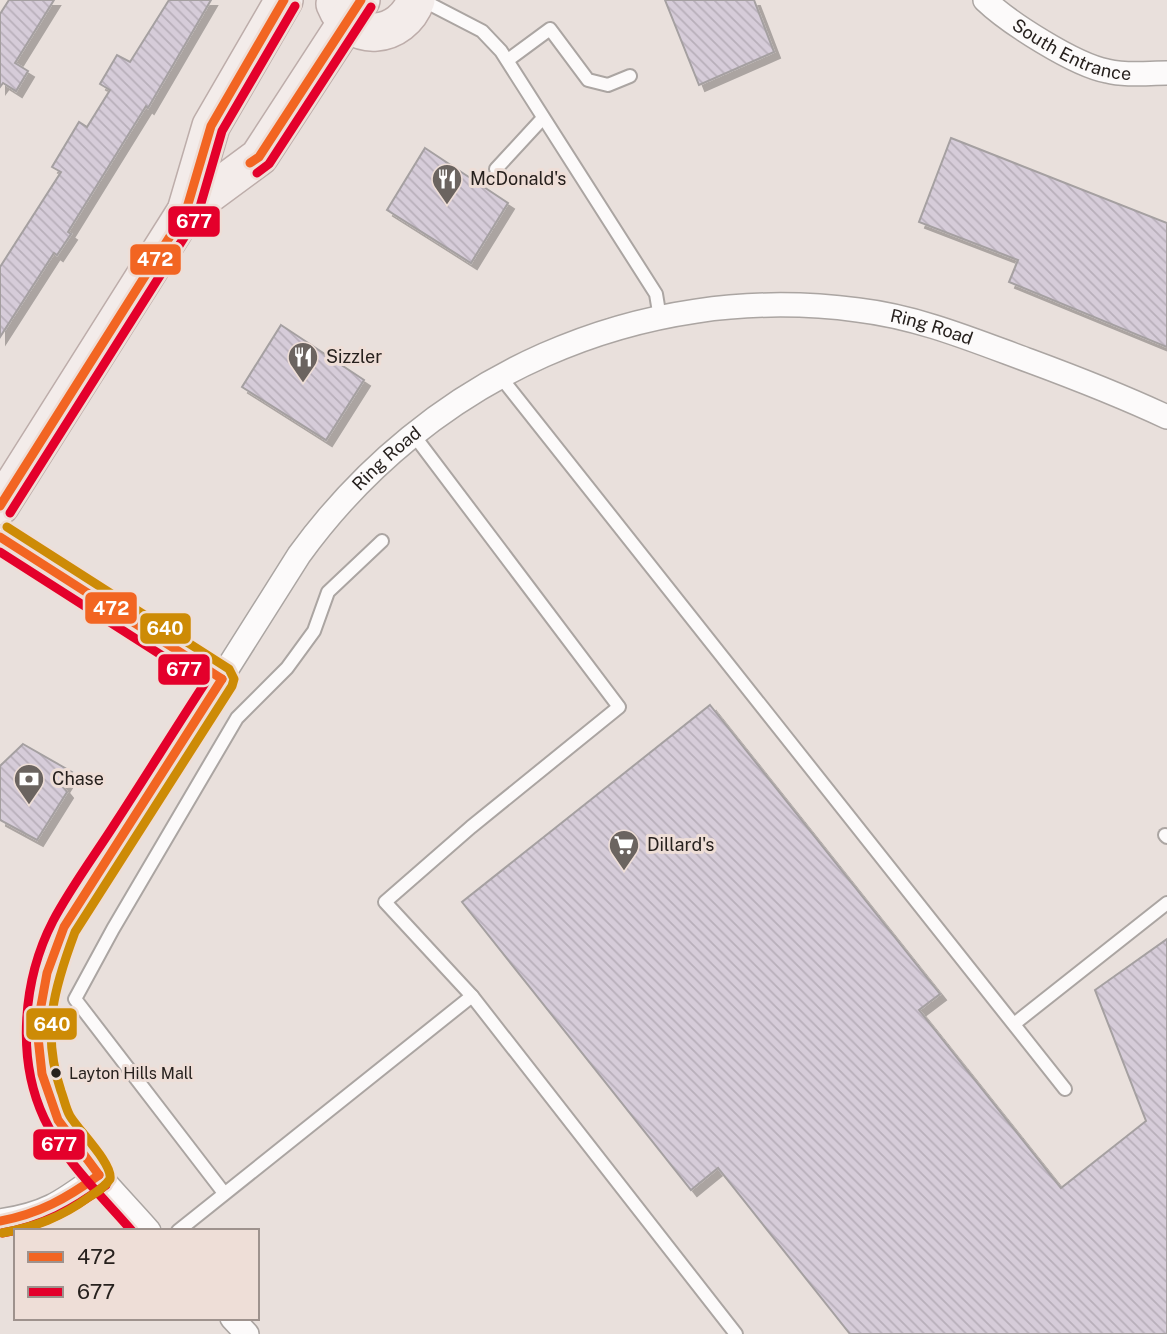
<svg xmlns="http://www.w3.org/2000/svg" width="1167" height="1334" viewBox="0 0 1167 1334" font-family="'Public Sans',sans-serif">
<style>
.building{fill:url(#building-back-hatch);stroke:#a5a0a1;stroke-width:2;filter:url(#shadow)}
.lines{fill:none;stroke-linecap:round;stroke-linejoin:round}
.service-casing{stroke:#aba5a2;stroke-width:16}
.minor-casing{stroke:#aba5a2;stroke-width:26}
.primary-casing{stroke:#bdadaa;stroke-width:40}
.service{stroke:#fcfafa;stroke-width:12}
.minor{stroke:#fcfafa;stroke-width:23}
.primary{stroke:#f3ecea;stroke-width:37}
.bus-1-casing{stroke:#eeded7;stroke-width:14}
.bus-2-casing{stroke:#eeded7;stroke-width:14}
.bus-3-casing{stroke:#eeded7;stroke-width:14}
.bus-1{stroke:#f26522;stroke-width:9}
.bus-2{stroke:#e4002b;stroke-width:9}
.bus-3{stroke:#cd8b06;stroke-width:9}
.bus-dot{fill:#27211e;stroke:#eeded7;stroke-width:2.5}
.labels{text-anchor:middle;stroke-width:6;stroke-linejoin:round;paint-order:stroke}
.bus-label{font-size:16px;fill:#27211e;stroke:#eeded7;text-anchor:start}
.street-label{font-size:18px;fill:#27211e;stroke:#eeded7}
.poi-label{font-size:18px;fill:#27211e;stroke:#eeded7;text-anchor:start}
.line-badge{stroke:#eeded7;stroke-width:2.5}
.badge-label{font-size:19px;text-anchor:middle;font-weight:bold;fill:#fff}
</style>
<defs>
<pattern id="building-back-hatch" width="6" height="6" patternUnits="userSpaceOnUse" patternTransform="scale(1.75)"><rect width="6" height="6" fill="#d6ccd9"/><path d="M-1 5l2 2M0 0l6 6M5-1l2 2" fill="none" stroke="#b8afba"/></pattern>
<filter id="shadow"><feDropShadow dx="6" dy="6" stdDeviation="0" flood-color="#0004"/></filter>
</defs>
<rect width="100%" height="100%" fill="#e9e0dc"/>
<g class="building">
<polygon points="9,0 54,0 15,63 28,71 16,91 3,83 0,87 0,14"/>
<polygon points="169,0 211,0 148,108 146,106 68,232 71,234 57,255 54,253 0,337 0,267 61,172 52,167 79,122 87,127 110,90 100,84 117,55 130,62"/>
<polygon points="665,0 754,0 774,52 699,85"/>
<polygon points="951,138 1167,223 1167,347 1009,282 1018,260 919,222"/>
<polygon points="425,148 508,203 471,263 387,210"/>
<polygon points="281,325 364,380 326,440 242,387"/>
<polygon points="710,705 940,994 919,1010 1061,1188 1146,1121 1095,990 1167,939 1167,1334 850,1334 718,1168 691,1190 462,902"/>
<polygon points="23,744 72,772 63,787 67,792 37,840 0,820 0,766"/>
</g>
<g class="lines">
<g class="service-casing">
<g id="service">
<polyline points="422,0 482,31 501,51 656,294 660,318"/>
<polyline points="508,60 550,29 588,80 608,85 630,76"/>
<polyline points="496,169 543,118"/>
<polyline points="499,375 1065,1089"/>
<polyline points="413,434 619,707 471,827 385,902 472,996 736,1334"/>
<polyline points="1165,835 1167,837"/>
<polyline points="1014,1024 1167,903"/>
<polyline points="224,1193 75,999 113,929 237,718 287,668 314,631 328,592 382,541"/>
<polyline points="178,1231 472,996"/>
</g>
</g>
<g class="minor-casing">
<g id="minor">
<path id="s1" d="M985,0c24,23 90,65 122,71 19,5 40,2 60,2"/>
<polyline points="0,537 222,679"/>
<path d="M0,1221c47,-7 62,-19 99,-46"/>
<path id="s2" d="M149,1231c-27,-31 -57,-60 -80,-94 -44,-64 -35,-143 -5,-210l235,-372c129,-178 339,-274 559,-245 60,7 115,30 172,51 46,17 92,35 137,56"/>
<polyline points="232,1318 247,1334"/>
</g>
</g>
<g class="primary-casing">
<g id="primary">
<path d="M335,4c16,41 67,35 81,-4"/>
<polyline points="186,211 259,157 361,0"/>
<polyline points="0,506 186,211 211,126 284,0"/>
</g>
</g>
<use href="#service" class="service"/>
<use href="#minor" class="minor"/>
<use href="#primary" class="primary"/>
<g class="bus-1-casing">
<g id="bus-1">
<polyline points="250,163 259,157 361,0"/>
<polyline points="0,506 186,211 211,126 284,0"/>
<polyline points="0,537 222,679"/>
<polyline points="99,1175 58,1120 42,1074 37,1028 47,973 64,927 222,679"/>
<path d="M0,1221c39,-7 67,-23 99,-46"/>
</g>
</g>
<g class="bus-2-casing">
<g id="bus-2">
<polyline points="257,173 269,164 371,7"/>
<polyline points="10,513 197,217 222,131 295,6"/>
<path d="M0,552l205,131c-30,46 -59,93 -89,139 -21,33 -45,65 -63,99 -30,58 -37,137 -9,197 20,43 57,77 88,113"/>
<path d="M2,1233c41,-7 71,-24 104,-48"/>
</g>
</g>
<g class="bus-3-casing">
<path id="bus-3" d="M2,1233c33,-6 60,-16 87,-36 8,-5 16,-10 21,-18 3,-15 -31,-48 -40,-63 -4,-7 -6,-17 -9,-25 -20,-59 -7,-103 14,-159l157,-246 2,-7 -5,-10 -222,-142"/>
</g>
<use href="#bus-1" class="bus-1"/>
<use href="#bus-2" class="bus-2"/>
<use href="#bus-3" class="bus-3"/>
</g>
<defs>
<g id="restaurant-pin" transform="scale(1.575)"><path d="M0 17L-7.5 6A9.5 9.5 0 1 1 7.5 6Z" fill="#6b6460" stroke="#eeded7"/><path d="M-5-6h1v4h1v-4h1v4h1v-4h1v5L-1.5 .5V6h-2V.5L-5-1ZM5-6V6H3V1.5H1.5Q1.5-4 5-6Z" fill="#fff"/></g>
<g id="bank-pin" transform="scale(1.575)"><path d="M0 17L-7.5 6A9.5 9.5 0 1 1 7.5 6Z" fill="#6b6460" stroke="#eeded7"/><path d="M-6-4H6V4H-6ZM0-2.3a2.3 2.3 0 1 0 0 4.6a2.3 2.3 0 1 0 0-4.6Z" fill="#fff"/></g>
<g id="supermarket-pin" transform="scale(1.575)"><path d="M0 17L-7.5 6A9.5 9.5 0 1 1 7.5 6Z" fill="#6b6460" stroke="#eeded7"/><path d="M-6-5.5h2.5l.6 2H6L4.5 2H-2.5L-4.4-4H-6ZM-1.5 3.2a1.3 1.3 0 1 0 .1 0ZM3 3.2a1.3 1.3 0 1 0 .1 0Z" fill="#fff"/></g>
</defs>
<g fill-rule="evenodd">
<use href="#restaurant-pin" x="447" y="179"/>
<use href="#restaurant-pin" x="303" y="357"/>
<use href="#bank-pin" x="29" y="779"/>
<use href="#supermarket-pin" x="624" y="845"/>
</g>
<circle class="bus-dot" cx="56" cy="1073" r="6"/>
<g class="labels">
<g class="bus-label">
<text x="69" y="1079">Layton Hills Mall</text>
</g>
<g class="street-label">
<text dy="6" stroke="none"><textPath href="#s1" startOffset="102">South Entrance</textPath></text>
<text dy="6" stroke="none"><textPath href="#s2" startOffset="1500">Ring Road</textPath></text>
<text dy="6" stroke="none"><textPath href="#s2" startOffset="914">Ring Road</textPath></text>
</g>
<g class="poi-label">
<text x="470" y="185">McDonald's</text>
<text x="326" y="363">Sizzler</text>
<text x="52" y="785">Chase</text>
<text x="647" y="851">Dillard's</text>
</g>
</g>
<g class="line-badge">
<rect x="167" y="205" width="54" height="33" rx="7" fill="#e4002b"/>
<rect x="129" y="243" width="53" height="33" rx="7" fill="#f26522"/>
<rect x="84" y="591" width="54" height="34" rx="7" fill="#f26522"/>
<rect x="139" y="612" width="53" height="33" rx="7" fill="#cd8b06"/>
<rect x="157" y="653" width="54" height="33" rx="7" fill="#e4002b"/>
<rect x="25" y="1007" width="53" height="34" rx="7" fill="#cd8b06"/>
<rect x="32" y="1128" width="54" height="33" rx="7" fill="#e4002b"/>
</g>
<g class="badge-label">
<text x="194" y="228">677</text>
<text x="155" y="266">472</text>
<text x="111" y="615">472</text>
<text x="165" y="635">640</text>
<text x="184" y="676">677</text>
<text x="52" y="1031">640</text>
<text x="59" y="1151">677</text>
</g>
<rect x="14" y="1229" width="245" height="91" fill="#eeded7" stroke="#9e928d" stroke-width="2"/>
<rect x="28" y="1252" width="35" height="10" fill="#f26522" stroke="#9e928d" stroke-width="2"/>
<text x="77" y="1264" font-size="21" fill="#27211e">472</text>
<rect x="28" y="1287" width="35" height="10" fill="#e4002b" stroke="#9e928d" stroke-width="2"/>
<text x="77" y="1299" font-size="21" fill="#27211e">677</text>
</svg>
